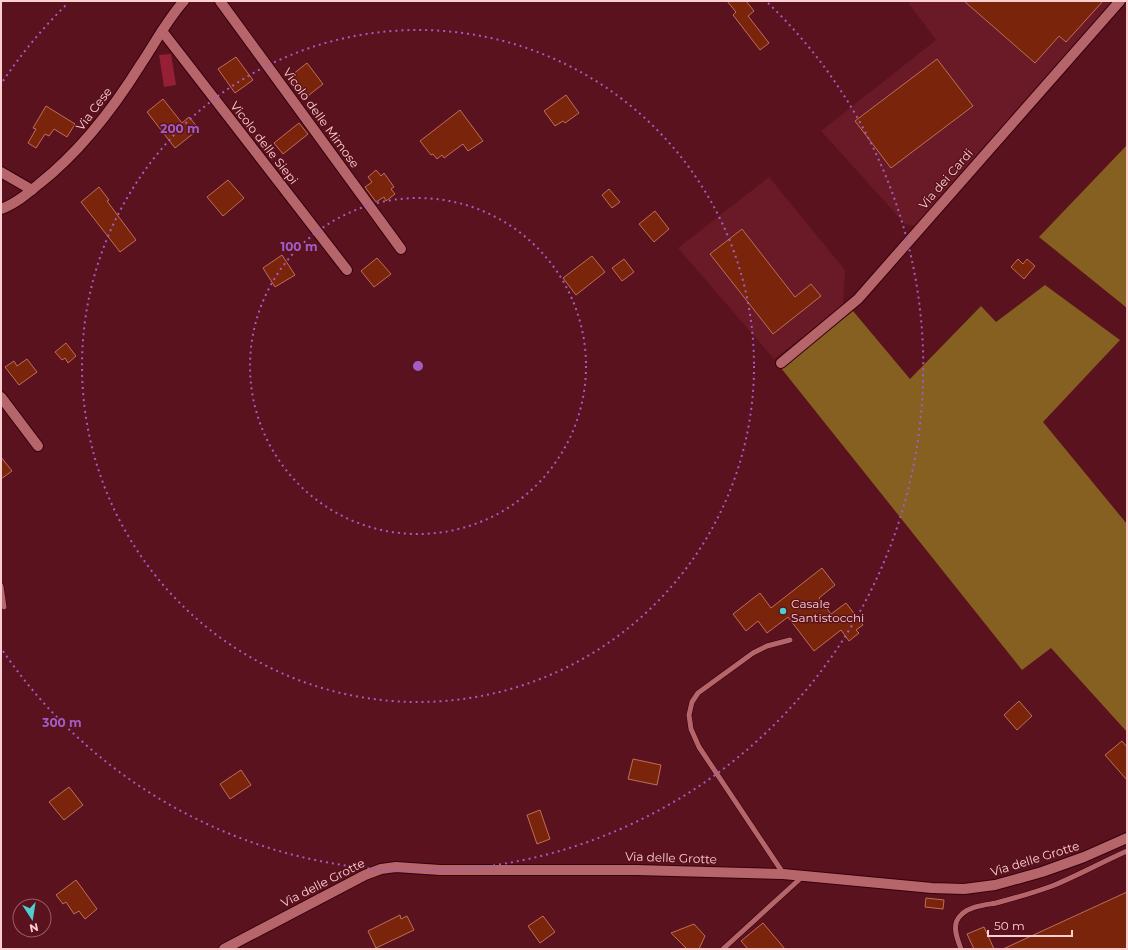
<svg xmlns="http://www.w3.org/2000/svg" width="1128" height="950" viewBox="0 0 1128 950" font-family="Montserrat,sans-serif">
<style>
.built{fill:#6a1a26}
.forest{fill:#856021}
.water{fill:#951f34}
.building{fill:#7a250b;stroke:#bc6f59}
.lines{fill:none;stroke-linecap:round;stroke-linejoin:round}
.service-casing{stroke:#36010b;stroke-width:6}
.minor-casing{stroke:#36010b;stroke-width:12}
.tertiary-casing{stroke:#36010b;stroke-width:12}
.service{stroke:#b6656a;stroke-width:5}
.minor{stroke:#b6656a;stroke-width:10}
.tertiary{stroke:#b6656a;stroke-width:10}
.ring{fill:none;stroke:#a25dc4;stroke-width:2;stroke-dasharray:2 4}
.poi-dot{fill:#52cdcf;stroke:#5a121e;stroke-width:1.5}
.labels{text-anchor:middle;stroke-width:3;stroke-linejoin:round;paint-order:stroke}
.street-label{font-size:12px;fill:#fdcfd0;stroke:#5a121e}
.poi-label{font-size:12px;fill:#fdcfd0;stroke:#5a121e;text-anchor:start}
.centre{fill:#a25dc4;stroke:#5a121e;stroke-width:2}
.ring-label{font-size:12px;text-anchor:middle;font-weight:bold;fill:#a25dc4;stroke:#5a121e;stroke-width:3;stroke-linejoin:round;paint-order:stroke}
</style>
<rect width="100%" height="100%" fill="#5a121e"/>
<g class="built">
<polygon points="907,1 1116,1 917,226 905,224 821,131 936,40"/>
<polygon points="769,177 845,270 843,306 774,359 678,248"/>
</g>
<g class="forest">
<polygon points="1127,145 1127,308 1039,237"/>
<polygon points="1045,285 1120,340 1043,422 1127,524 1127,732 1051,648 1022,670 781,368 853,311 910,379 981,306 996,322"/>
</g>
<polygon class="water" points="171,54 176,85 164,87 159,55"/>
<g class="building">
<polygon points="727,1 746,1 754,11 748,16 769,43 760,50 733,15 736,12"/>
<polygon points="964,1 1103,1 1066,42 1059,36 1035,63"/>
<polygon points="236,57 253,80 235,93 218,69"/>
<polygon points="937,59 973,106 891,168 855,121"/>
<polygon points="307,63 323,84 304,99 288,78"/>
<polygon points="566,95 579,113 565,123 563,121 555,126 544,111"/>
<polygon points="163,99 182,123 189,117 199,129 175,148 147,112"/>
<polygon points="46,106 75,124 67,137 54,129 49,136 45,134 36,148 28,143 36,129 33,128"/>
<polygon points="460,110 483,141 468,151 463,144 444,158 442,155 437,159 433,154 431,155 420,141"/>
<polygon points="299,123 308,134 283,154 274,143"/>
<polygon points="376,170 381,176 384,173 394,187 391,189 395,194 386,201 384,197 376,202 365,187 372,182 368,177"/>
<polygon points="228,180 244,198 223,216 207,197"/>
<polygon points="99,187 109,200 107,201 136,240 120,252 81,202"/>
<polygon points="609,189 620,202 612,208 602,195"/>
<polygon points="655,211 669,229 654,242 639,224"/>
<polygon points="742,229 795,297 811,284 821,296 773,334 710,254"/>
<polygon points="282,255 295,275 275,287 263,268"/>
<polygon points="592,256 605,272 576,295 563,278"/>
<polygon points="377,258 391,274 374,287 361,271"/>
<polygon points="624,259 634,272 622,281 612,268"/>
<polygon points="1018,259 1023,264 1027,259 1035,266 1024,279 1011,267"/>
<polygon points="66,343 76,356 68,363 65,358 62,360 55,352"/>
<polygon points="27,359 37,372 19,385 5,367 14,361 17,366"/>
<polygon points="1,457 12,471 1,479"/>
<polygon points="822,568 835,585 819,598 831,614 846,603 863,625 856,630 859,633 849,641 841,630 814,651 788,617 767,633 758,621 746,631 733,614 760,593 771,608"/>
<polygon points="1019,701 1032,716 1017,730 1004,715"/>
<polygon points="1122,741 1127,747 1127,780 1105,755"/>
<polygon points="633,759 661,765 657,785 628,779"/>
<polygon points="241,770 251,785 230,799 220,784"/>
<polygon points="69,787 83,805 64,820 49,802"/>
<polygon points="540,810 550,839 537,844 527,815"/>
<polygon points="76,880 97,909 85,919 79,911 74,914 66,902 63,904 56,895"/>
<polygon points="1127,892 1127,949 1003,949"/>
<polygon points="926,898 944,900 943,909 925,907"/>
<polygon points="400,915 401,919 407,916 414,930 376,948 368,931"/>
<polygon points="543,916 555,932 540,943 528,926"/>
<polygon points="763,923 785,949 748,949 741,941"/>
<polygon points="694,924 705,936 699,949 687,949 671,933"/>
<polygon points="984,927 994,949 974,949 967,934"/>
</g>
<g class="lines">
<g class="service-casing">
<g id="service">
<polyline points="1,586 4,607"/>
<polyline points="783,873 699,747 691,729 689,715 692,702 698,693 753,653 767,646 790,640"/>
<polyline points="723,949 802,877"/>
<path d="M961,949c-4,-11 -10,-25 0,-34 9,-9 24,-10 35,-12 19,-5 37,-10 56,-17 25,-10 50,-24 75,-35"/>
</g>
</g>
<g class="minor-casing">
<g id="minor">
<polyline points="220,1 401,249"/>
<polyline points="162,31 347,270"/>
<polyline points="1,172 32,190"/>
<polyline points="781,363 858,299 1120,1"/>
<polyline points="1,397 38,446"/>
<polyline points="224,949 365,875 381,869 396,867 440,870 636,870 783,874 932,888 964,889 995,885 1042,872 1084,857 1127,838"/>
</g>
</g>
<g class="tertiary-casing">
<path id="tertiary" d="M1,209c14,-5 26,-15 38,-25 42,-33 74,-75 102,-120 14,-21 26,-44 43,-63"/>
</g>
<use href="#service" class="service"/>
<use href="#minor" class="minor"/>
<use href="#tertiary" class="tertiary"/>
</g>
<g class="ring">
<circle cx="418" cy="366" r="168"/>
<circle cx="418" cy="366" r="336"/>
<path d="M3 81A504 504 0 0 1 68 3M768 3A504 504 0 1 1 3 651"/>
</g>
<circle class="poi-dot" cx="783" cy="611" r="4"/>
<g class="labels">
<g class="street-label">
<text transform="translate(94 109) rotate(-53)" y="4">Via Cese</text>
<text transform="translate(321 118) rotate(54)" y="4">Vicolo delle Mimose</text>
<text transform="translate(264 143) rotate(52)" y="4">Vicolo delle Siepi</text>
<text transform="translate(946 179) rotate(-49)" y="4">Via dei Cardi</text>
<text transform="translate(671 858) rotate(2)" y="4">Via delle Grotte</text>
<text transform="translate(1035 859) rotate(-17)" y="4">Via delle Grotte</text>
<text transform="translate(323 883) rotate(-27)" y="4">Via delle Grotte</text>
</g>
<g class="poi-label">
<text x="791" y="608">Casale<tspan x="791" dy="14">Santistocchi</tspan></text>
</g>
</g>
<circle cx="418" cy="366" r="6" class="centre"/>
<g class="ring-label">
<text x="180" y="133">200 m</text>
<text x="299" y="251">100 m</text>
<text x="62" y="727">300 m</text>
</g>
<rect width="1128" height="950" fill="none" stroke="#fdcfd0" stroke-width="4"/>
<g transform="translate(32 918) rotate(168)"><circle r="19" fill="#5a121e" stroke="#9b5e65"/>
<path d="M0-3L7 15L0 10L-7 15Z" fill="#52cdcf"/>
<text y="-6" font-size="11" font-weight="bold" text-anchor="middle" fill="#fdcfd0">N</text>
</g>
<path d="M988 930v6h84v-6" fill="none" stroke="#fdcfd0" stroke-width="2"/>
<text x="994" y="930" font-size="12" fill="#fdcfd0" stroke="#5a121e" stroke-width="3" paint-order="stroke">50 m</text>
</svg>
